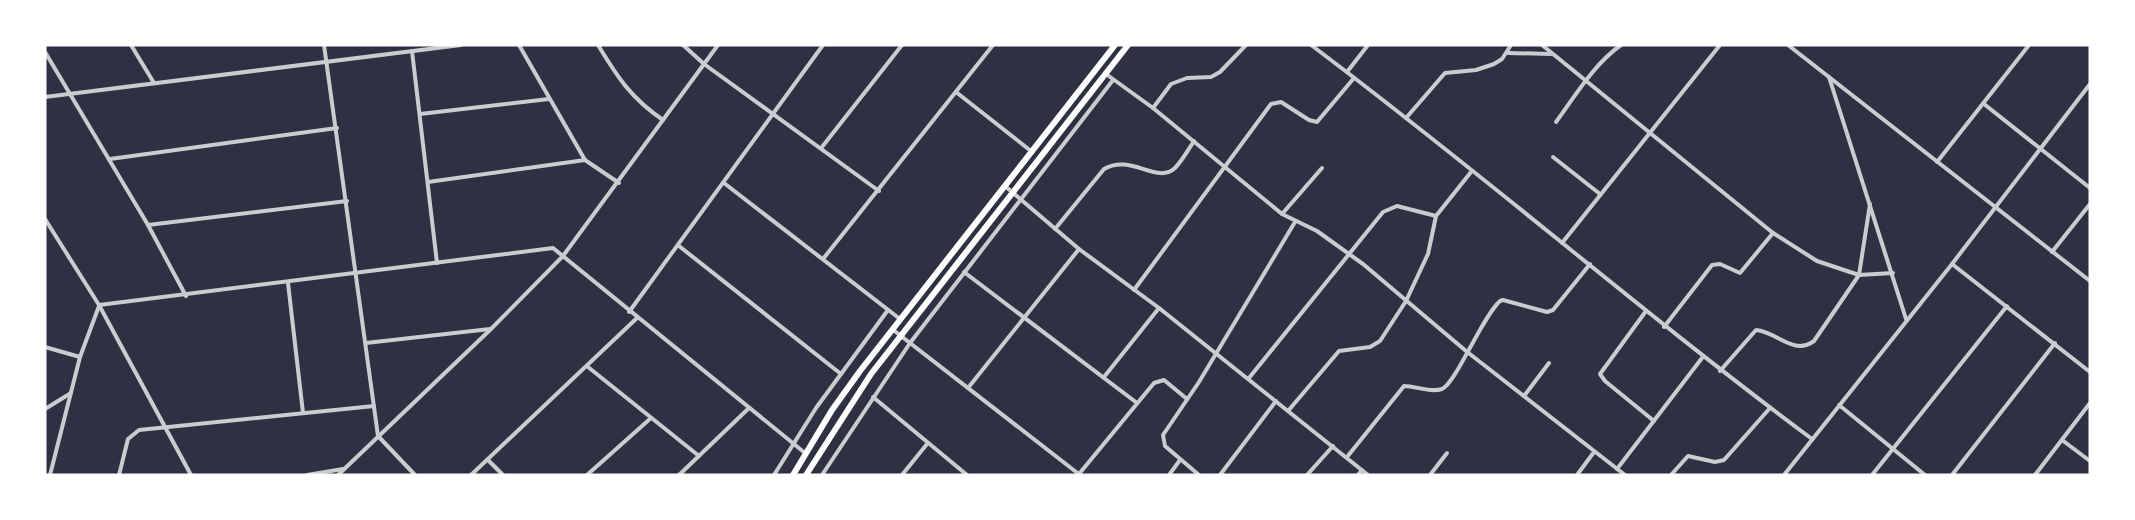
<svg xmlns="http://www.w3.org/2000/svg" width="2135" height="520" viewBox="0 0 2135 520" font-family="'Alegreya Sans',sans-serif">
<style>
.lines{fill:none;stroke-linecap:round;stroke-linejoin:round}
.minor{stroke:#caccd0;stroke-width:4}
.trunk{stroke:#fff;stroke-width:6}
</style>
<rect width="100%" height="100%" fill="#2d3142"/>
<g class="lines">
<g class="minor">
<polyline points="131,45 154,83"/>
<polyline points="324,45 378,436 415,475"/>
<polyline points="519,45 585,160 619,183"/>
<path d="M598,45c20,33 33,53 65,75"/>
<polyline points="683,45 704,64 879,191"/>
<path d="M1311,45c170,127 330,267 501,394"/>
<polyline points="1542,45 1773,233 1817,261 1859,275 1870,204"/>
<polyline points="1788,45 2090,281"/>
<polyline points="412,51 437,263"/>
<polyline points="45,52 148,225 186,296"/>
<polyline points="1508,53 1551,54"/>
<polyline points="1347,72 1368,45"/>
<polyline points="1106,74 1153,108 1282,214 1317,231 1363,264 1466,351 1625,475"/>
<polyline points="1829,77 1906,319"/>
<polyline points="956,92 1031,151"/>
<polyline points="45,97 461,45"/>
<polyline points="1984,104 2090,188"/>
<polyline points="1153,108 1171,84 1187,78 1211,77 1220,72 1246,45"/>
<polyline points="420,114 549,99"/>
<polyline points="1406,118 1445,73 1476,70 1494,64 1502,59 1511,45"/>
<path d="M1556,122c19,-26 38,-58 65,-77"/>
<polyline points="822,147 902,45"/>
<polyline points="1553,157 1600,194"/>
<polyline points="110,159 337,128"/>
<polyline points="1937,162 2029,45"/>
<polyline points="428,182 585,160"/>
<polyline points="724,183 900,319"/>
<polyline points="1005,186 1079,249 1159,308 1368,475"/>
<polyline points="1282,214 1322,168"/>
<polyline points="45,219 99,305 191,475"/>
<polyline points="148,225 347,201"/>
<path d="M1055,229l49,-60c27,-16 53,16 71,-1 7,-7 13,-18 19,-27"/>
<polyline points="1562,243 1720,45"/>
<polyline points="679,246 841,374"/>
<polyline points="2052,252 2090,204"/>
<polyline points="823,259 993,45"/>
<polyline points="1952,264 2090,372"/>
<polyline points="964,272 1137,403"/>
<polyline points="288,283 303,413"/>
<polyline points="1134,290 1271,104 1281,102 1309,120 1317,122 1354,78"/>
<polyline points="99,305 553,248 805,453"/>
<polyline points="1646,311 1600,374 1605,381 1654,421"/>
<polyline points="629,312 823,45"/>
<polyline points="1664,327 1712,265 1720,264 1740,273 1773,233"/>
<polyline points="892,329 1080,475"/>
<polyline points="366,343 490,329"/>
<polyline points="45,347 80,357"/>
<polyline points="588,367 699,456"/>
<path d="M1720,371l36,-41c22,2 37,26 58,11l45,-66 34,-2"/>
<polyline points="1104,377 1159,308"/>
<polyline points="1249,378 1383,212 1397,206 1436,216"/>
<polyline points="968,388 1079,249"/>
<polyline points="1524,396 1549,363"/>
<polyline points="873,397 967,475"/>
<polyline points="1839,405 1925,475"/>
<polyline points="45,409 71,393"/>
<polyline points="1288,411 1339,351 1370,347 1380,341 1406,301 1428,254 1436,216 1471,172"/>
<polyline points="2062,440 2090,461"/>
<path d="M1347,457l57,-71c12,0 27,7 38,3 14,-6 40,-72 58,-88l3,-1 44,12 6,-2 37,-46"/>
<polyline points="488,460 503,475"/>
<polyline points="1617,469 1702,358"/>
<polyline points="1079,474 1154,383 1164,380 1187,399"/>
<polyline points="50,475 80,357 99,306"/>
<polyline points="119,475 128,439 139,430 374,406"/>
<polyline points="307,475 343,469"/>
<polyline points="338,475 491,329 563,256 718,45"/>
<polyline points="471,475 637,318"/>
<polyline points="587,475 651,418"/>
<polyline points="679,475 749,408"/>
<polyline points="774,475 816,408 888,310"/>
<polyline points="822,475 910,343 1113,80"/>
<polyline points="902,475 927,444"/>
<polyline points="1169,475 1180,460"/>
<polyline points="1199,475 1165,446 1163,435 1199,382 1295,222"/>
<polyline points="1220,475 1276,401"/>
<polyline points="1307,475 1333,446"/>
<polyline points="1358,475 1362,470"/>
<polyline points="1430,475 1447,453"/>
<polyline points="1577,475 1594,452"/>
<polyline points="1671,475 1688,456 1715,462 1724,460 1770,408"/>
<polyline points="1784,475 1952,264 2090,84"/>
<polyline points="1872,475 2007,306"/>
<polyline points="1952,475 2055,343"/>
<polyline points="2035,475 2090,403"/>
</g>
<g class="trunk">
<polyline points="793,475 832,410 860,371 1115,45"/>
<polyline points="806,475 871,374 1128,45"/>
</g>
</g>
<rect width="2135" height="520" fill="none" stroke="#ffffff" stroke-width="93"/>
</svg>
